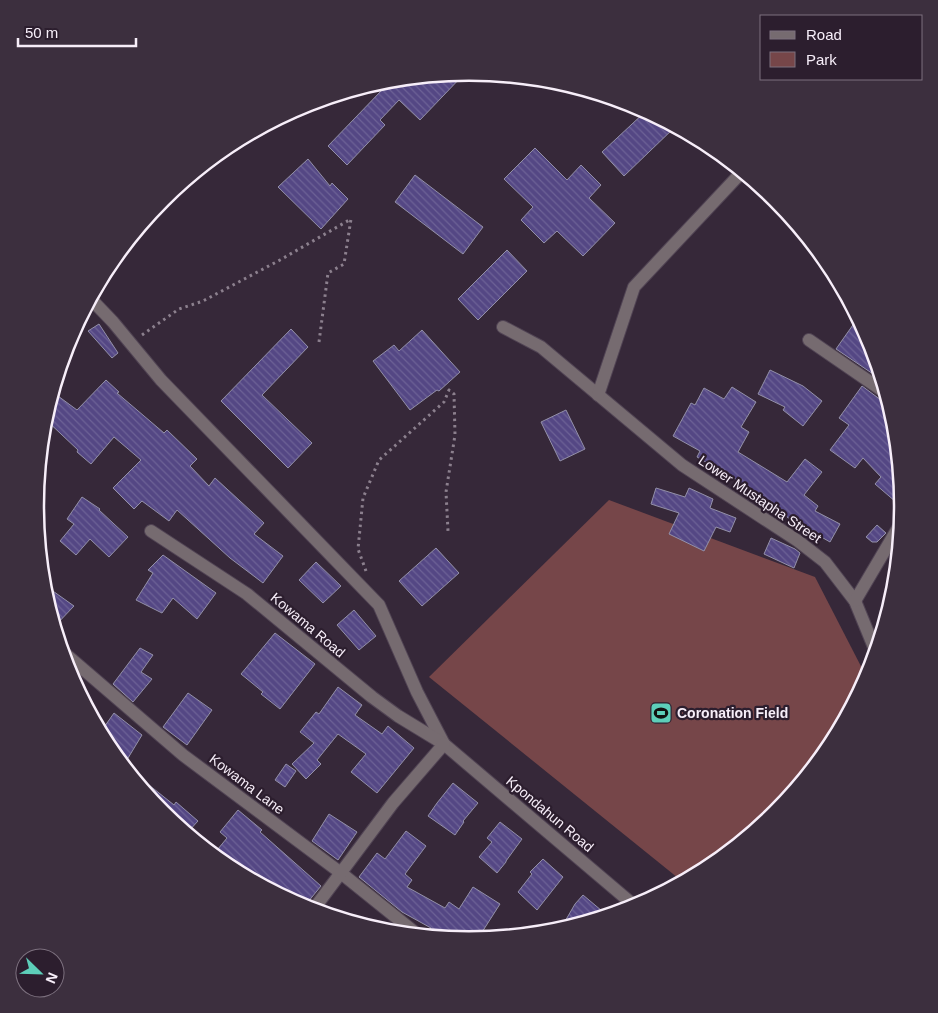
<svg xmlns="http://www.w3.org/2000/svg" width="938" height="1013" viewBox="0 0 938 1013" font-family="Arial,sans-serif">
<style>
.green{fill:#764649}
.building{fill:url(#building-back-hatch);stroke:#9390a8}
.lines{fill:none;stroke-linecap:round;stroke-linejoin:round}
.street-casing{stroke:#514454;stroke-width:14}
.path{stroke:#8c808e;stroke-width:3;stroke-dasharray:2.5 4;stroke-linecap:butt}
.street{stroke:#766b70;stroke-width:12}
.labels{text-anchor:middle;stroke-width:4.5;stroke-linejoin:round;paint-order:stroke}
.street-label{font-size:14px;fill:#f7eef9;stroke:#2c1e2e}
.poi-label{font-size:14px;font-weight:bold;fill:#f7eef9;stroke:#2c1e2e;text-anchor:start}
.rim{fill:none;stroke:#f7eef9;stroke-width:2.5}
</style>
<defs>
<pattern id="building-back-hatch" width="6" height="6" patternUnits="userSpaceOnUse" patternTransform="scale(1.25)"><rect width="6" height="6" fill="#544784"/><path d="M-1 5l2 2M0 0l6 6M5-1l2 2" fill="none" stroke="#6d6296"/></pattern>
</defs>
<rect width="100%" height="100%" fill="#362839"/>
<polygon class="green" points="609,500 815,577 867,678 830,748 776,814 710,868 683,882 429,677"/>
<g class="building">
<polygon points="465,73 420,120 399,100 380,120 385,125 347,165 328,146 382,90 376,84 385,81"/>
<polygon points="646,111 675,127 624,176 602,152"/>
<polygon points="535,148 567,180 581,165 601,185 589,198 615,223 583,256 557,231 544,243 521,220 533,207 504,179"/>
<polygon points="308,159 330,186 332,183 348,199 321,229 278,187"/>
<polygon points="415,175 483,227 463,254 395,202"/>
<polygon points="507,250 527,271 478,320 458,299"/>
<polygon points="855,322 863,328 870,341 882,380 836,349"/>
<polygon points="99,324 118,353 112,358 88,331"/>
<polygon points="291,329 308,347 262,395 312,443 288,468 221,401"/>
<polygon points="422,330 460,372 439,391 437,390 410,410 373,361 394,345 399,351"/>
<polygon points="770,370 803,386 822,401 803,426 783,410 785,407 758,394"/>
<polygon points="106,380 119,392 117,393 164,433 167,430 197,459 190,466 209,486 215,478 264,523 254,534 283,556 263,583 230,558 177,510 169,521 142,501 134,509 113,488 141,460 114,437 91,464 77,452 78,450 44,418 47,409 58,396 77,410"/>
<polygon points="862,386 881,400 888,401 895,422 902,495 896,502 875,484 881,477 863,458 855,468 830,450 849,425 839,418"/>
<polygon points="732,387 756,402 741,427 749,432 738,452 787,482 805,459 822,472 804,495 818,506 815,511 840,524 830,542 811,531 809,534 764,499 736,482 737,480 697,457 700,451 673,436 691,403 695,405 704,388 724,399"/>
<polygon points="566,410 585,449 560,461 541,422"/>
<polygon points="656,488 685,497 689,488 713,499 710,508 736,518 730,532 716,527 704,551 669,534 679,513 651,504"/>
<polygon points="82,497 100,509 99,510 128,537 109,557 90,539 76,555 60,541 74,524 67,519"/>
<polygon points="877,525 886,533 877,542 872,542 866,537"/>
<polygon points="771,538 795,549 800,553 794,568 764,554"/>
<polygon points="436,548 459,573 422,606 399,581"/>
<polygon points="163,555 216,593 197,619 173,598 162,613 136,600 153,573 148,570"/>
<polygon points="316,562 341,586 323,603 299,580"/>
<polygon points="43,584 74,606 54,627 43,591"/>
<polygon points="354,610 376,636 359,650 337,625"/>
<polygon points="275,633 315,664 280,709 261,694 263,692 241,674"/>
<polygon points="140,648 153,655 141,672 152,679 133,702 113,684"/>
<polygon points="338,687 362,705 355,715 382,734 388,726 414,748 377,793 351,772 366,754 338,734 317,760 321,764 306,779 292,764 314,743 300,732 316,712 319,714"/>
<polygon points="188,693 212,710 187,745 163,727"/>
<polygon points="114,713 142,735 125,763 116,758 108,747 100,733"/>
<polygon points="286,764 296,771 285,787 275,780"/>
<polygon points="139,777 174,805 176,802 198,821 187,833 162,813 135,781"/>
<polygon points="453,783 478,803 463,821 464,822 455,835 428,816 437,803"/>
<polygon points="238,810 262,830 260,832 321,886 303,908 256,883 238,867 235,871 228,867 213,855 227,838 220,832"/>
<polygon points="329,814 357,832 338,860 312,841"/>
<polygon points="500,822 522,839 506,861 506,862 497,873 479,857 492,842 487,838"/>
<polygon points="406,831 426,846 405,874 412,880 407,887 445,908 449,902 459,909 473,887 500,904 477,940 469,940 426,936 431,928 402,912 359,877 377,853 385,859"/>
<polygon points="543,859 563,877 537,910 518,892 532,874 530,872"/>
<polygon points="583,895 608,916 560,930 575,904"/>
</g>
<g class="lines">
<g class="street-casing">
<g id="street">
<polyline points="90,298 113,322 161,380 379,605 417,692 444,744"/>
<polyline points="503,327 541,347 682,465 798,541 825,562 855,601 876,652"/>
<polyline points="809,340 886,393"/>
<polyline points="598,395 634,287 739,175 739,169"/>
<polyline points="151,531 247,594 372,697 398,716 444,744 636,907"/>
<polyline points="855,601 901,523"/>
<polyline points="62,651 183,755 341,873 418,935"/>
<polyline points="313,910 393,803 444,744"/>
</g>
</g>
<g class="path">
<polyline points="142,335 179,309 203,301 280,260 351,219"/>
<polyline points="319,342 328,273 344,264 351,219"/>
<polyline points="366,571 358,549 363,498 379,460 444,402 449,390 454,394 455,435 446,492 448,531"/>
</g>
<use href="#street" class="street"/>
</g>
<defs>
<g id="stadium-square" transform="scale(1.125)"><rect x="-9" y="-9" width="18" height="18" rx="4" fill="#5dceb9" stroke="#2c1e2e"/><path d="M0-5a6.5 5 0 1 0 0 10a6.5 5 0 1 0 0-10ZM-3.5-1.8h7v3.6h-7Z" fill="#111"/></g>
</defs>
<g fill-rule="evenodd">
<use href="#stadium-square" x="661" y="713"/>
</g>
<g class="labels">
<g class="street-label">
<text transform="translate(760 499) rotate(34)" y="5">Lower Mustapha Street</text>
<text transform="translate(308 625) rotate(40)" y="5">Kowama Road</text>
<text transform="translate(247 784) rotate(37)" y="5">Kowama Lane</text>
<text transform="translate(550 814) rotate(40)" y="5">Kpondahun Road</text>
</g>
<g class="poi-label">
<text x="677" y="718">Coronation Field</text>
</g>
</g>
<path d="M0 0H938V1013H0ZM44 506a425 425 0 1 1 850 0a425 425 0 1 1-850 0Z" fill="#3c2f3e" fill-rule="evenodd"/>
<path class="rim" d="M44 506a425 425 0 1 1 850 0a425 425 0 1 1-850 0Z"/>
<rect x="760" y="15" width="162" height="65" fill="#2c1e2e" stroke="#7d717f"/>
<rect x="770" y="31" width="25" height="8" fill="#766b70" stroke="#7d717f"/>
<text x="806" y="40" font-size="15" fill="#f7eef9">Road</text>
<rect x="770" y="52" width="25" height="15" fill="#764649" stroke="#7d717f"/>
<text x="806" y="65" font-size="15" fill="#f7eef9">Park</text>
<g transform="translate(40 973) rotate(113)"><circle r="24" fill="#2c1e2e" stroke="#7d717f"/>
<path d="M0-4L9 19L0 12L-9 19Z" fill="#5dceb9"/>
<text y="-8" font-size="14" font-weight="bold" text-anchor="middle" fill="#f7eef9">N</text>
</g>
<path d="M18 38v8h118v-8" fill="none" stroke="#f7eef9" stroke-width="2.5"/>
<text x="25" y="38" font-size="15" fill="#f7eef9" stroke="#2c1e2e" stroke-width="4" paint-order="stroke">50 m</text>
</svg>
